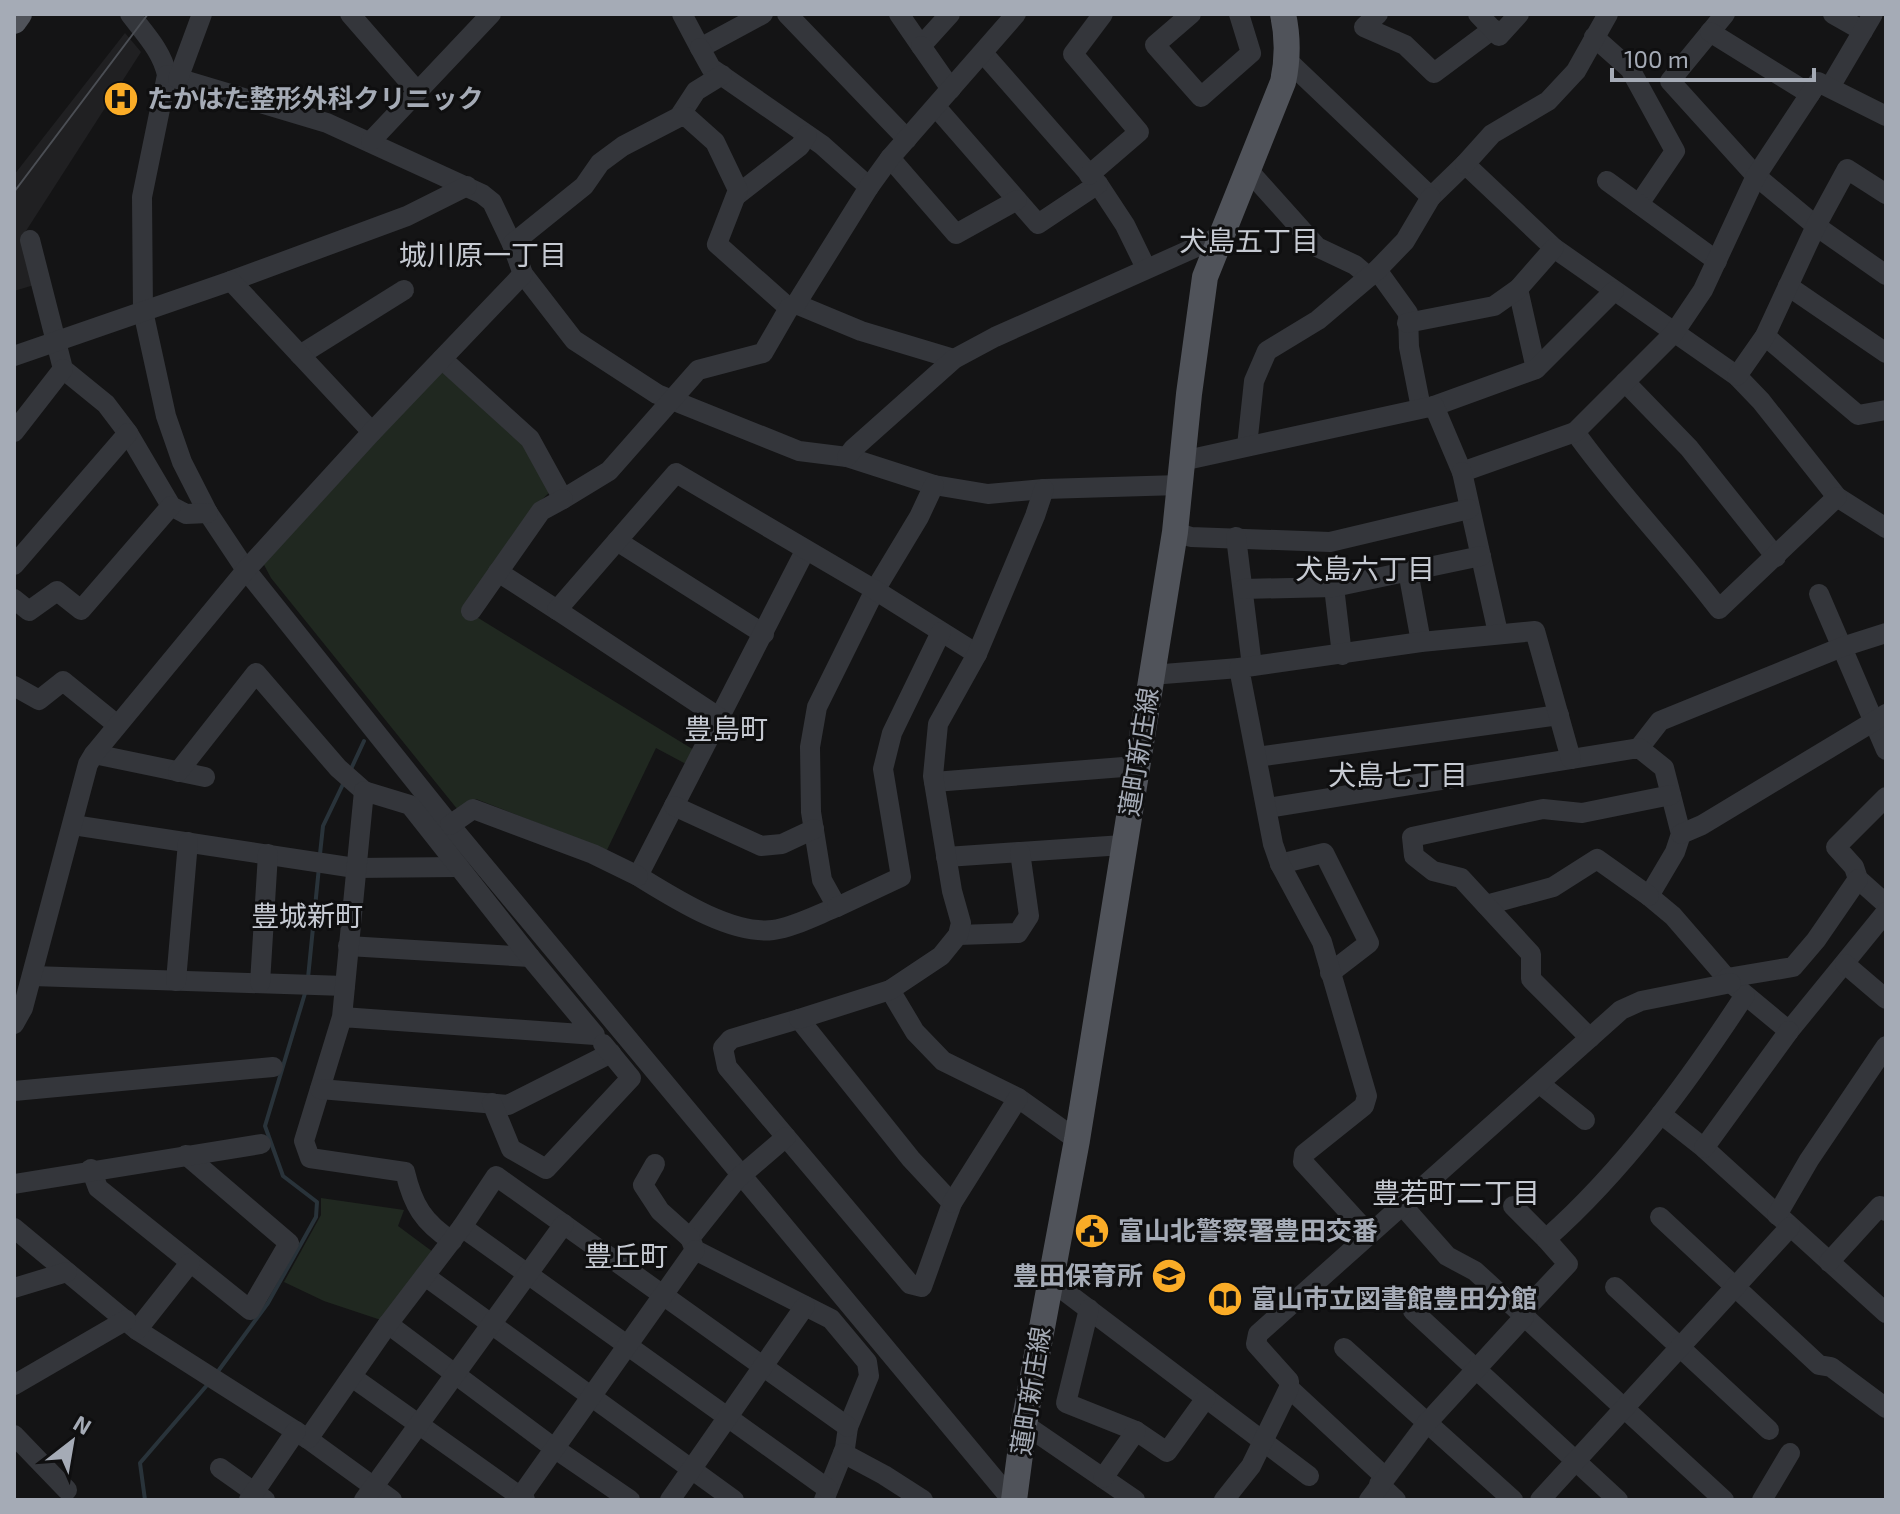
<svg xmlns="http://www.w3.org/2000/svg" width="1900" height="1514" viewBox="0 0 1900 1514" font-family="'Exo 2','Noto Sans JP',sans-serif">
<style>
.built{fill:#202022}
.green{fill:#202820}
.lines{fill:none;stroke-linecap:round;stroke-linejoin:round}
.stream{stroke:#29333a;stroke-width:4}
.minor{stroke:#34363b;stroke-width:20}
.major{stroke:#50535a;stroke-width:26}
.tram{stroke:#4b4e54;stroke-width:2}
.labels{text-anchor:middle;stroke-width:6;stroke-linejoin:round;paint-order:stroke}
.poi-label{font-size:26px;font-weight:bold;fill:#a5abb6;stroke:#0f0f10;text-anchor:start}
.street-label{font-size:26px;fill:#a5abb6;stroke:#0f0f10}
.neighbourhood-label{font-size:28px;fill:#c6cad2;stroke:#0f0f10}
</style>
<rect width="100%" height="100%" fill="#141415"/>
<polygon class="built" points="125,33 141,52 24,234 34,285 14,291 14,175"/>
<g class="green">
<polygon points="441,371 523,441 551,491 536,505 462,608 694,750 686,764 656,748 607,850 476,799 458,810 271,578 262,561"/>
<polygon points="321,1198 404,1210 398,1226 433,1252 384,1321 324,1301 284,1282 321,1215"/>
</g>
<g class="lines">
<g class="stream">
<polyline points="351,769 364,741"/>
<polyline points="320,854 323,826 345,780"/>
<polyline points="308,978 319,867"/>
<polyline points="216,1374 268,1303 316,1217 317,1202 283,1176 265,1126 306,990"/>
<polyline points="145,1500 140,1463 208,1384"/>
</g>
<g class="minor">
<path d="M130,14c15,20 32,37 37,61l-25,122 1,114 23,105 16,46 26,51 38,57 204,255 562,675"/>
<polyline points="350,14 417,91"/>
<polyline points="682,14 700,48 763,14"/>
<polyline points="787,14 907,139"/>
<polyline points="899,14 921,46 950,14"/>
<polyline points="1191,14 1155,45 1201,97 1251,53 1239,14"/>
<polyline points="1378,14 1364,27 1405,45 1434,73 1493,29"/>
<polyline points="1478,14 1499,36 1519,14"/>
<polyline points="1725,14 1670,81 1756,176 1816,226 1886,275"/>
<polyline points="1833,14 1863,31"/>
<polyline points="1710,32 1810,94"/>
<polyline points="1594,37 1630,69 1675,151 1639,204"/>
<polyline points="921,46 951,89"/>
<polyline points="700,48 711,68 822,145 869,187"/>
<polyline points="983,53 1098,184 1125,225 1146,268"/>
<polyline points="1288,61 1431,197 1465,164 1554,248 1737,376 1761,401 1837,497 1886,528"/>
<polyline points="167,75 327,123 482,194 492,202 512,244 523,274 574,340 657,394 799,451 847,457 934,485 988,494 1044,489 1180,485"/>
<polyline points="178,79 202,14"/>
<polyline points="1830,87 1873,14"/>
<polyline points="936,107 1038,224 1098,184"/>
<polyline points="679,117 696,91 722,75"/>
<polyline points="371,141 491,14"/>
<polyline points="890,158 956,234 1017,200"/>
<polyline points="1465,164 1492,134 1548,101 1576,71 1608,14"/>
<polyline points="1248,170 1317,247 1355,265 1369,277"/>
<polyline points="1089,175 1139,132 1073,54 1103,14"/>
<polyline points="1607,181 1717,261"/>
<polyline points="737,195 800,146 807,135"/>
<polyline points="30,240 63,369 106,404 128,433 171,506 186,514 208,513"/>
<polyline points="512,244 584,186 600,163 623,146 679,117 687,117 715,142 738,190 717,244 789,308"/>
<polyline points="1377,270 1408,313 1409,347 1421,408"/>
<polyline points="231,281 407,216 467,186"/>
<polyline points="1788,286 1886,353"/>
<polyline points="1518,289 1536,369"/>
<polyline points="796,304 861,331 954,359"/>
<polyline points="1407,323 1494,306 1518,289 1554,248"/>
<polyline points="1765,336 1858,415 1886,410"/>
<polyline points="300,355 404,290"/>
<polyline points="14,356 231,281 372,432"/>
<polyline points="442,359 530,439 563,499 609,471 698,370 763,353 789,308 796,304 869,187 890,158 1016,14"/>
<polyline points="1737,376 1765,336 1816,226 1847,169 1886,194"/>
<polyline points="1625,382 1689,448 1776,557"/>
<polyline points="1434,406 1536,369 1614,291"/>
<polyline points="14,432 63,369"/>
<path d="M1575,432c44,62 98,116 144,177l118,-112"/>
<polyline points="1247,446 1254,381 1267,351 1318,320 1377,270 1405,241 1431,197"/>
<polyline points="847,457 853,449 954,359 995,337 1221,236"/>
<polyline points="1182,461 1434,406 1462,472 1575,432 1674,333 1703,290 1756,176 1818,82 1886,116"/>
<polyline points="1462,472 1498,633"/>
<polyline points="1175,532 1191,537 1330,542 1469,509"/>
<polyline points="1236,537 1252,666"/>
<polyline points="617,541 764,634"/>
<path d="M805,551l-167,325c36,22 93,59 135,54 19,-2 46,-16 64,-23l-15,-27 -11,-68 -1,-65 7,-40 58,-117 44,-73 15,-32"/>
<polyline points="14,565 128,433"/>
<polyline points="1408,571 1421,642"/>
<polyline points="498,572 557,610"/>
<polyline points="1334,587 1342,655"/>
<polyline points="1243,589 1334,587 1481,556"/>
<polyline points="1819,594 1886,750"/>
<polyline points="14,599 29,611 57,591 81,610 171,506"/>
<polyline points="471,611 541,511 563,499"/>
<polyline points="1151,675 1239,668"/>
<polyline points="14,686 39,700 63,681 116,724"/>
<polyline points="720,718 557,610 676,473 875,590 977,654"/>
<polyline points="1639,748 1660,721 1842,647 1886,633"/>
<polyline points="94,754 205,777"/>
<polyline points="1257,757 1559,715"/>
<polyline points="178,772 256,673 338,768 364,791"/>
<polyline points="934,782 1136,766"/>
<polyline points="1886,797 1836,847 1854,867 1858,879 1886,904"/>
<polyline points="674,806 761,846 782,844 814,829"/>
<polyline points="1268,808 1639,748 1664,768 1681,834 1675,852 1649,896 1673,916 1731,983 1789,1031 1886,912"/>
<polyline points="73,825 355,868 459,867"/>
<polyline points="450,825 473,809 593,854 638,876"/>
<polyline points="1681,834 1702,825 1886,714"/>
<polyline points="946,857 1123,845"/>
<polyline points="1280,864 1324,853 1369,943 1330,973"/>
<polyline points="1486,905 1553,887 1597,859 1649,896"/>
<polyline points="837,907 901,877 883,769 892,733 941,632"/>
<polyline points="958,935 1018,933 1029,916 1020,852"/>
<polyline points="348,946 530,957"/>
<polyline points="1845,964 1886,999"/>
<polyline points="32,976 345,986"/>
<polyline points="1727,978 1793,967 1816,940 1858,879"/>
<polyline points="176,981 188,842"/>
<polyline points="260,983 268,854"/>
<polyline points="890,990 915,1032 943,1061 1018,1098 1077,1140"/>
<path d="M342,1017l253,18 -65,-78 -120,-152 -46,-14 -22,226 -38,124 6,17 95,14c8,33 18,50 47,69"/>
<polygon points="799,1019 911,1159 952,1203 922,1287 910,1284 727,1067 723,1048 731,1039"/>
<polyline points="799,1019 890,990 941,956 958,935 961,923 952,891 933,776 938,724 977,654 1035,516 1044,489"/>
<polyline points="14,1024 23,1008 88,764 94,754 246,570 372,432 523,274"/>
<polyline points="1590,1038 1531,979 1531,954 1461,878 1433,871 1414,856 1412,837 1543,809 1582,813 1671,795"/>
<polyline points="1540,1084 1585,1120"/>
<polyline points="320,1089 508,1105 611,1053"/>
<polyline points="14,1091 273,1067"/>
<polyline points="492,1103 511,1149 546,1169 631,1078 603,1044"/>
<polyline points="1661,1114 1704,1148 1886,1313"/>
<polyline points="786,1137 737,1179 690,1238 695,1250 831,1319 867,1362 869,1376 848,1427 845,1448 824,1500"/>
<polyline points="1704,1148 1789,1031"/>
<polyline points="655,1164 643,1185 660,1211 690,1238"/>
<polyline points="91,1169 98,1188 250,1310 289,1243 186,1155"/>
<polyline points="14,1184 261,1144"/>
<polyline points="952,1203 1018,1098"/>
<polyline points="1401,1204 1447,1256 1475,1271 1724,1500"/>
<polyline points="1513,1206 1546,1239"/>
<polyline points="1777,1215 1809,1160 1886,1046"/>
<polyline points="1660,1217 1819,1365 1831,1367 1886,1408"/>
<polyline points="462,1227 828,1489"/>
<polyline points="14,1228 137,1330 308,1439 392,1500"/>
<polyline points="1368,1233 1303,1162 1304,1154 1364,1106 1367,1096 1322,942 1280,864 1273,844 1239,668 1421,642 1535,631 1571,759"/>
<polyline points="1829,1262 1880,1206 1886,1211"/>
<polyline points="425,1276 734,1500"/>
<polyline points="1050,1280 1309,1476"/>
<polyline points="1615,1287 1769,1430"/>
<polyline points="14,1288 67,1272"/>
<polyline points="1089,1309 1066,1403 1136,1431 1167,1452 1206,1398"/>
<polyline points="1413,1311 1618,1500"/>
<path d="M1521,1314l47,-50 -22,-25c78,-69 142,-157 199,-244"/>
<polyline points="388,1324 554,1448 630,1500"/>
<polyline points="137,1330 190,1263"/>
<polyline points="1344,1348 1513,1500"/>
<polyline points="352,1377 525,1500"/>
<polyline points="14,1385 126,1320"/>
<polyline points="1289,1388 1385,1477"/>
<polyline points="1024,1424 1135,1500"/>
<polyline points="14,1435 67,1490"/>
<polyline points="308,1439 388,1324 462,1227 496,1176 848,1427"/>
<polyline points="843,1453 884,1475 923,1500"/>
<polyline points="220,1468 265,1500"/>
<polyline points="1103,1478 1136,1431"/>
<polyline points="1379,1484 1396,1500"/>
<polyline points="249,1500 296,1431"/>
<polyline points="364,1500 564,1224"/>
<polyline points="518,1500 695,1250"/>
<polyline points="670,1500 805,1306"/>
<polyline points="1224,1500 1251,1466 1289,1388 1289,1381 1256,1344 1258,1334 1621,1010 1641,1001 1731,983"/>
<polyline points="1369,1500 1426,1424 1524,1317"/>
<polyline points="1540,1500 1790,1227"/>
<polyline points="1762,1500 1790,1453"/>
</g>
<g class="major">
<polyline points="14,21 19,14"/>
<path d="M1014,1500l10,-76 53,-284 98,-608 14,-138 16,-117 78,-195c5,-23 5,-45 0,-68"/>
</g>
<polyline class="tram" points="14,192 148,14"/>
</g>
<defs>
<g id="hospital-disc" transform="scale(1.8)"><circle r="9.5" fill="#faac27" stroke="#0f0f10"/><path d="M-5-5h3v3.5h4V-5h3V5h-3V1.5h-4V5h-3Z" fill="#111"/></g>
<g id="civic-disc" transform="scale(1.8)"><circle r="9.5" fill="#faac27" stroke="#0f0f10"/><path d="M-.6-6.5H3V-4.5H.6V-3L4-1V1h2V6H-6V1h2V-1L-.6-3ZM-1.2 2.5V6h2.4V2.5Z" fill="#111"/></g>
<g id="school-disc" transform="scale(1.8)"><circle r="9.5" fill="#faac27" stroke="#0f0f10"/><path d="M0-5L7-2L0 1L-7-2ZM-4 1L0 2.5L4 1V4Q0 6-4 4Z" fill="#111"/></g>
<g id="library-disc" transform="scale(1.8)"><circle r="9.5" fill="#faac27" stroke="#0f0f10"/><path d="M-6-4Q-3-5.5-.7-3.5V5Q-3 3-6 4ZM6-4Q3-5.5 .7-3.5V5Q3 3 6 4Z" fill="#111"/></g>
</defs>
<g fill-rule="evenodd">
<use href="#hospital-disc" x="121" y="99"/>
<use href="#civic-disc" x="1092" y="1231"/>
<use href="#school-disc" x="1169" y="1276"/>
<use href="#library-disc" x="1225" y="1299"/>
</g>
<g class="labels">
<g class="poi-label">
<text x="147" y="108">たかはた整形外科クリニック</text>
<text x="1118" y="1240">富山北警察署豊田交番</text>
<text x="1143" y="1285" text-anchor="end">豊田保育所</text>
<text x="1251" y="1308">富山市立図書館豊田分館</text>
</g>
<g class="street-label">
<text transform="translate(1139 752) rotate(-81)" y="9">蓮町新庄線</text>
<text transform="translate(1031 1391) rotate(-81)" y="9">蓮町新庄線</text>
</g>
<g class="neighbourhood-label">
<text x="1249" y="251">犬島五丁目</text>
<text x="483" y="265">城川原一丁目</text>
<text x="1365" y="579">犬島六丁目</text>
<text x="726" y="739">豊島町</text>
<text x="1398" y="785">犬島七丁目</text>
<text x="307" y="926">豊城新町</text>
<text x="1456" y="1203">豊若町二丁目</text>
<text x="626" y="1266">豊丘町</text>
</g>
</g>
<rect width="1900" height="1514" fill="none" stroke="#a5abb6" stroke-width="32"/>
<g transform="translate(72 1442) rotate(31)" stroke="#0f0f10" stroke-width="6" paint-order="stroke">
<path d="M0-6L14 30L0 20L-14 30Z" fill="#a5abb6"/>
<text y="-12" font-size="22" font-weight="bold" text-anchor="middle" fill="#a5abb6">N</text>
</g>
<path d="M1612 68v12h202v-12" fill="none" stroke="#a5abb6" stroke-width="4"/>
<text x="1624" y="68" font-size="24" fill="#a5abb6" stroke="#0f0f10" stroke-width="6" paint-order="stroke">100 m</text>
</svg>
